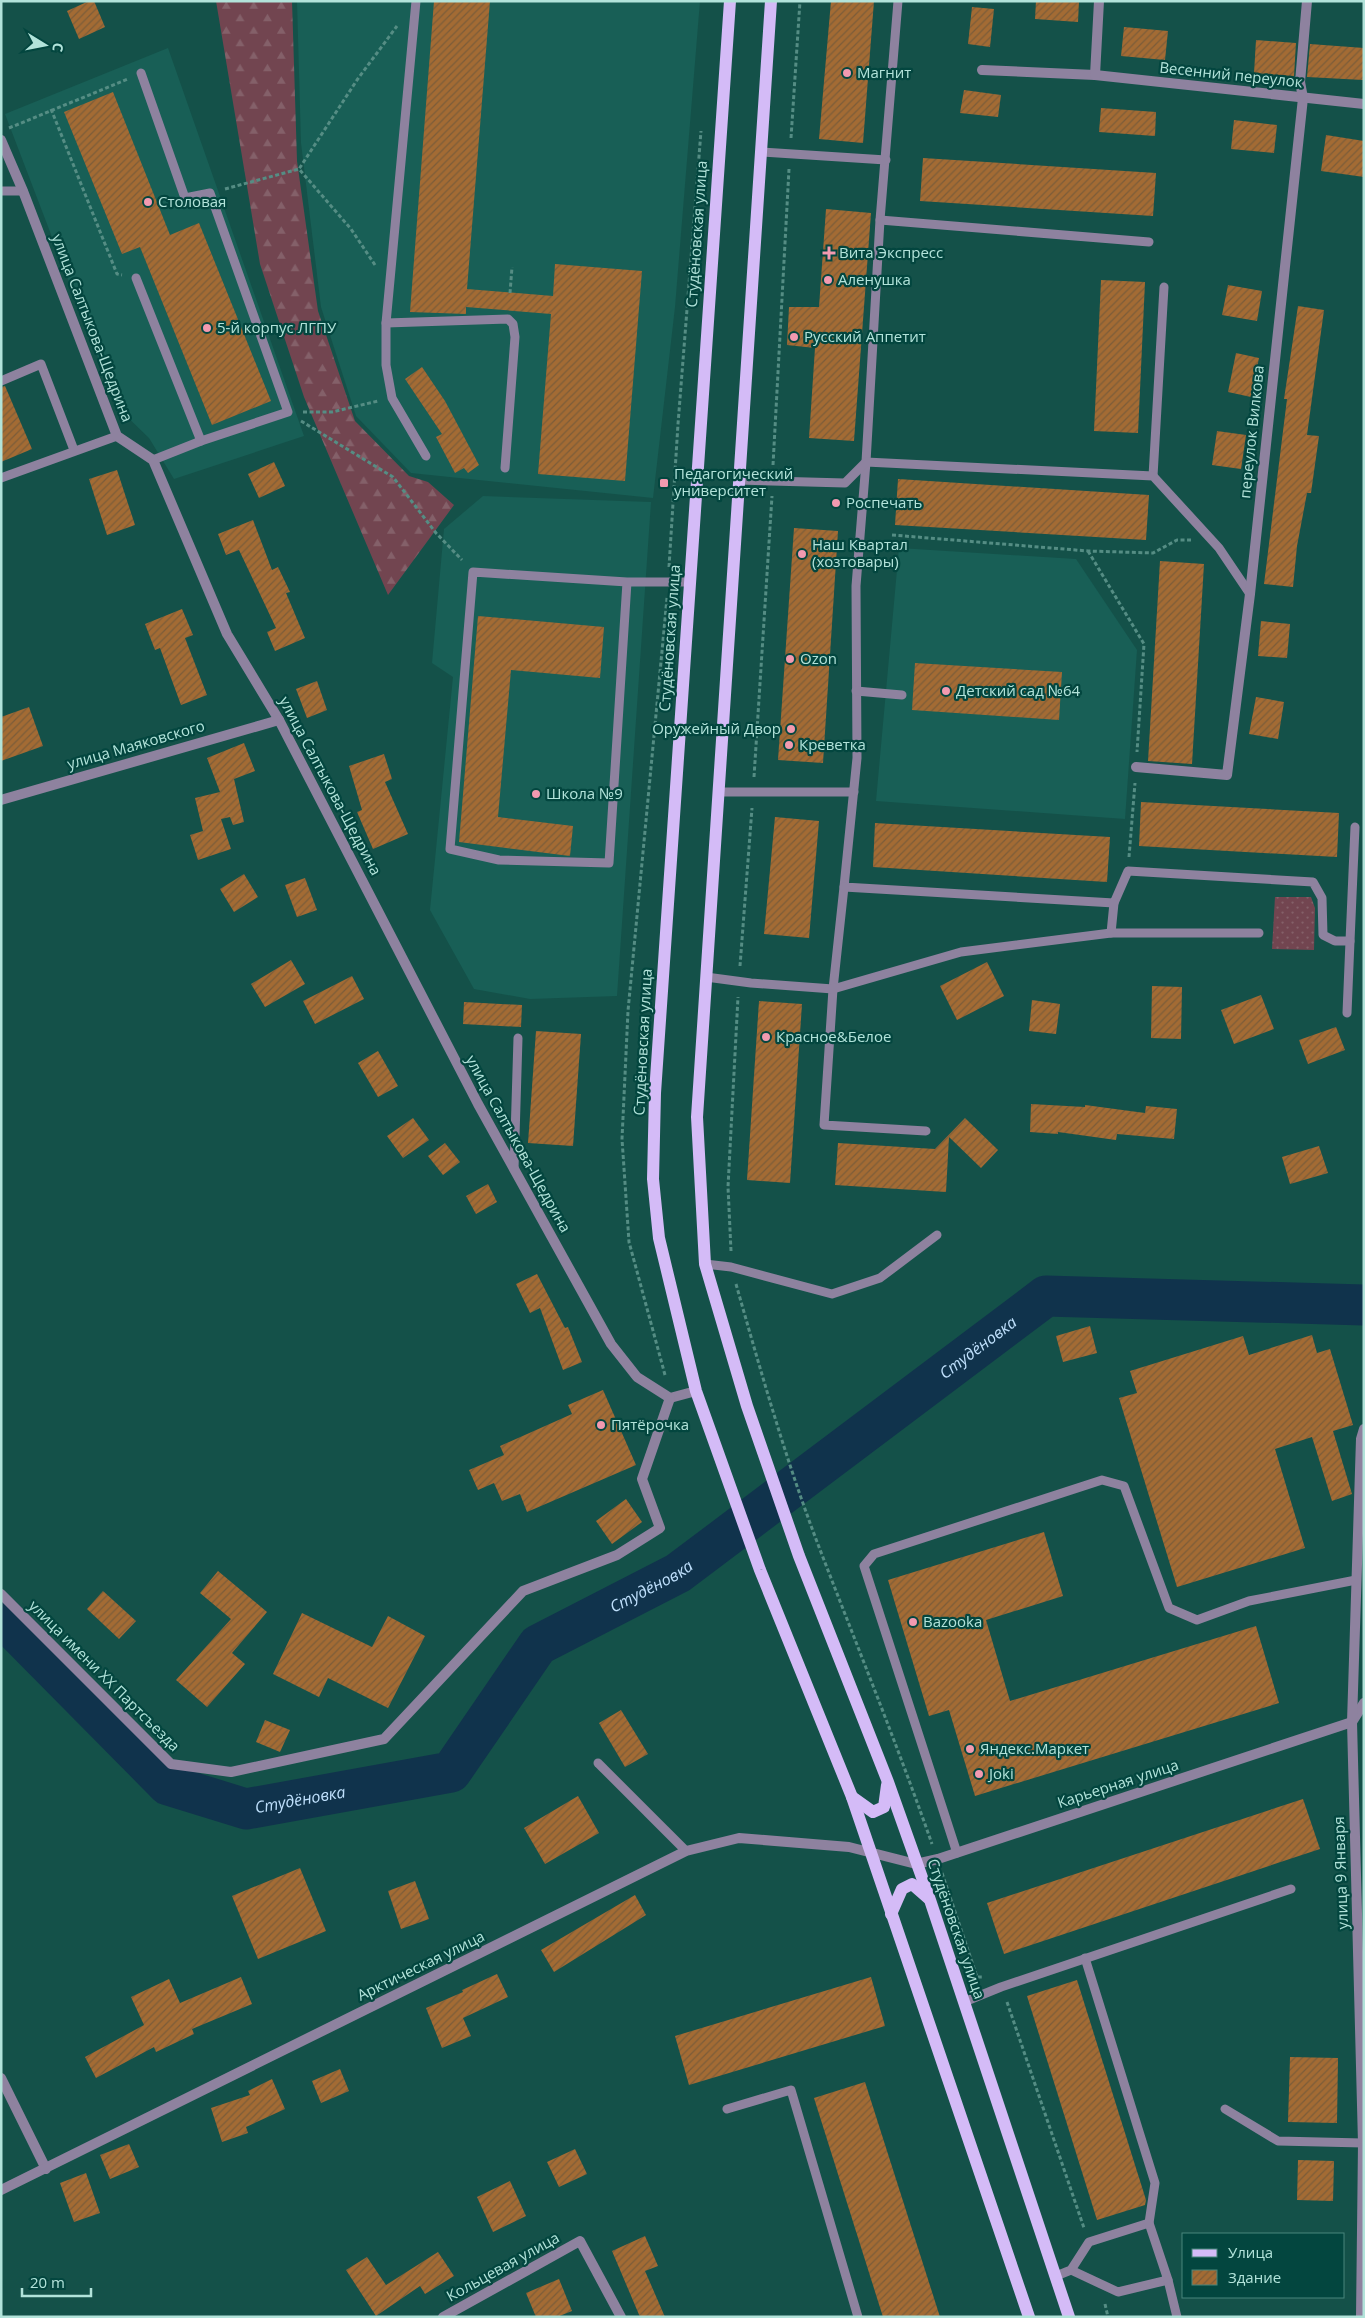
<svg xmlns="http://www.w3.org/2000/svg" width="1365" height="2318" viewBox="0 0 1365 2318" font-family="'Open Sans',sans-serif">
<style>
.built{fill:#185f56}
.forest{fill:url(#forest-firs)}
.park{fill:url(#park-dots)}
.lines{fill:none;stroke-linecap:round;stroke-linejoin:round}
.river{stroke:#10334c;stroke-width:41}
.building{fill:url(#building-hatch)}
.path{stroke:#558d84;stroke-width:3;stroke-dasharray:4 2.5;stroke-linecap:butt}
.lane{stroke:#8e829f;stroke-width:9}
.street{stroke:#8e829f;stroke-width:10}
.primary{stroke:#d4bbf7;stroke-width:12}
.poi-dot{fill:#f29ab0;stroke:#03463f;stroke-width:2}
.labels{text-anchor:middle;stroke-width:4.5;stroke-linejoin:round;paint-order:stroke}
.poi-label{font-size:15px;fill:#b2e3da;stroke:#03463f;text-anchor:start}
.street-label{font-size:15px;fill:#b2e3da;stroke:#03463f}
.water-label{font-size:16px;font-style:italic;fill:#bfe0fc;stroke:#03463f}
</style>
<defs>
<pattern id="forest-firs" width="22" height="20" patternUnits="userSpaceOnUse" patternTransform="scale(1.25)"><rect width="22" height="20" fill="#724550"/><path d="M5 1l3.5 6h-7zM16 11l3.5 6h-7z" fill="#846069"/></pattern>
<pattern id="park-dots" width="8" height="8" patternUnits="userSpaceOnUse" patternTransform="scale(1.25)"><rect width="8" height="8" fill="#724550"/><path d="M2 2h.1M6 6h.1" fill="none" stroke="#846069" stroke-width="1.8" stroke-linecap="round"/></pattern>
<pattern id="building-hatch" width="6" height="6" patternUnits="userSpaceOnUse" patternTransform="scale(1.25)"><rect width="6" height="6" fill="#a36b34"/><path d="M-1 1l2-2M0 6l6-6M5 7l2-2" fill="none" stroke="#7c5d39"/></pattern>
</defs>
<rect width="100%" height="100%" fill="#145149"/>
<g class="built">
<polygon points="297,1 700,1 675,307 653,498 411,473 356,416 321,307 301,143"/>
<polygon points="168,48 304,436 174,479 149,438 117,407 5,114"/>
<polygon points="483,496 651,502 617,996 530,999 474,989 430,910 453,677 432,663 444,529"/>
<polygon points="899,548 1076,559 1137,650 1125,819 876,801"/>
</g>
<polygon class="forest" points="216,1 292,1 297,161 318,311 355,421 409,476 428,482 454,505 388,595 304,397 260,264"/>
<polygon class="park" points="1275,897 1311,897 1315,908 1314,950 1272,949"/>
<g class="lines">
<path class="river" id="s1" d="M1,1616l167,169 78,24 205,-37 87,-127 140,-72 368,-277 318,9"/>
</g>
<g class="building">
<polygon points="89,1 94,1 105,27 79,39 67,11"/>
<polygon points="434,1 490,1 467,289 553,296 555,264 642,271 625,481 538,474 551,314 466,307 466,314 410,312"/>
<polygon points="831,1 874,1 863,143 819,139"/>
<polygon points="1036,1 1079,1 1078,22 1035,19"/>
<polygon points="972,7 994,9 990,47 968,44"/>
<polygon points="1124,27 1168,31 1165,60 1121,56"/>
<polygon points="1256,40 1296,43 1294,76 1254,73"/>
<polygon points="1310,44 1364,48 1363,80 1307,77"/>
<polygon points="964,90 1001,95 998,117 960,113"/>
<polygon points="113,92 170,235 199,223 271,401 212,425 140,247 122,254 64,112"/>
<polygon points="1101,108 1156,112 1155,136 1099,132"/>
<polygon points="1234,120 1277,125 1274,153 1231,149"/>
<polygon points="1326,135 1364,141 1364,177 1321,171"/>
<polygon points="923,158 1156,173 1153,216 920,201"/>
<polygon points="826,209 871,213 854,441 809,438 815,348 787,345 789,307 819,307"/>
<polygon points="1101,280 1145,282 1138,433 1094,431"/>
<polygon points="1228,285 1262,291 1257,321 1222,315"/>
<polygon points="1298,306 1324,310 1307,435 1319,436 1311,493 1307,493 1297,546 1293,587 1264,584 1287,399 1284,399"/>
<polygon points="1236,353 1259,358 1251,397 1228,392"/>
<polygon points="422,367 445,401 479,465 468,473 464,468 455,473 436,437 442,434 405,379"/>
<polygon points="5,386 32,449 1,462 1,387"/>
<polygon points="1217,431 1246,435 1241,469 1212,465"/>
<polygon points="274,462 285,486 259,498 248,474"/>
<polygon points="117,470 135,525 107,535 89,479"/>
<polygon points="898,479 1149,495 1146,540 895,525"/>
<polygon points="253,520 272,570 278,567 290,592 286,593 305,638 275,651 267,632 276,628 239,550 226,555 218,534"/>
<polygon points="794,528 838,531 823,763 778,760"/>
<polygon points="1160,561 1204,564 1192,764 1148,761"/>
<polygon points="182,609 193,635 185,638 207,695 181,705 160,648 155,650 145,624"/>
<polygon points="478,616 604,627 600,678 511,670 498,817 573,826 570,856 459,842"/>
<polygon points="1261,621 1290,624 1287,658 1258,656"/>
<polygon points="915,663 1062,672 1059,720 912,710"/>
<polygon points="317,681 327,710 307,718 296,689"/>
<polygon points="1256,697 1284,702 1278,739 1249,734"/>
<polygon points="29,707 43,746 1,761 1,717"/>
<polygon points="244,743 255,771 234,779 244,822 233,825 230,817 221,819 231,849 198,860 190,835 203,831 195,798 220,792 207,758"/>
<polygon points="384,754 392,779 385,782 408,834 373,849 357,812 362,810 349,766"/>
<polygon points="1141,802 1339,813 1337,857 1139,846"/>
<polygon points="775,817 819,821 809,938 764,934"/>
<polygon points="875,823 1110,837 1107,882 873,867"/>
<polygon points="244,874 258,897 234,912 220,889"/>
<polygon points="305,878 317,910 297,917 285,885"/>
<polygon points="291,960 305,984 265,1007 251,984"/>
<polygon points="987,962 1004,996 957,1020 940,986"/>
<polygon points="352,976 364,999 315,1024 303,1001"/>
<polygon points="1152,986 1182,987 1181,1039 1151,1038"/>
<polygon points="1261,995 1274,1029 1234,1044 1221,1010"/>
<polygon points="1032,1000 1060,1004 1056,1034 1029,1031"/>
<polygon points="759,1001 802,1004 790,1183 747,1180"/>
<polygon points="464,1002 522,1005 521,1027 463,1024"/>
<polygon points="1336,1027 1345,1050 1308,1064 1299,1040"/>
<polygon points="536,1031 581,1034 573,1146 528,1143"/>
<polygon points="378,1051 398,1086 378,1097 358,1063"/>
<polygon points="1031,1104 1085,1107 1085,1105 1145,1113 1146,1106 1177,1109 1174,1139 1117,1134 1116,1140 1058,1132 1058,1134 1030,1132"/>
<polygon points="413,1118 429,1140 403,1158 387,1136"/>
<polygon points="965,1118 998,1150 981,1168 949,1137 946,1192 835,1185 838,1143 935,1149"/>
<polygon points="445,1143 460,1162 443,1175 428,1156"/>
<polygon points="1319,1146 1328,1173 1290,1184 1282,1157"/>
<polygon points="488,1184 497,1202 476,1214 466,1196"/>
<polygon points="537,1274 565,1328 568,1327 582,1362 563,1370 540,1308 530,1313 516,1284"/>
<polygon points="1090,1326 1097,1353 1063,1362 1056,1336"/>
<polygon points="1312,1335 1317,1353 1330,1349 1353,1425 1333,1431 1352,1494 1332,1501 1312,1437 1275,1449 1305,1548 1177,1587 1119,1398 1137,1393 1130,1371 1243,1336 1249,1355"/>
<polygon points="603,1390 636,1465 527,1512 520,1494 502,1501 494,1483 478,1490 469,1470 504,1455 500,1446 572,1414 568,1405"/>
<polygon points="626,1499 642,1522 612,1544 596,1521"/>
<polygon points="1044,1532 1063,1596 986,1620 1010,1701 1256,1626 1279,1703 975,1796 949,1710 929,1716 888,1580"/>
<polygon points="218,1571 267,1612 232,1653 245,1664 207,1707 176,1680 231,1619 200,1593"/>
<polygon points="103,1591 136,1621 119,1639 87,1609"/>
<polygon points="302,1613 372,1647 388,1616 425,1636 388,1708 328,1678 319,1697 273,1674"/>
<polygon points="621,1710 648,1754 625,1767 599,1723"/>
<polygon points="265,1720 290,1730 280,1752 256,1742"/>
<polygon points="578,1796 599,1833 545,1864 524,1828"/>
<polygon points="1303,1799 1320,1849 1004,1954 987,1903"/>
<polygon points="300,1868 326,1931 258,1959 232,1896"/>
<polygon points="415,1881 429,1919 401,1929 388,1891"/>
<polygon points="635,1895 646,1915 554,1972 541,1950"/>
<polygon points="497,1974 508,1997 463,2018 471,2036 442,2048 426,2008 463,1992 462,1990"/>
<polygon points="241,1977 252,2004 192,2029 194,2034 156,2052 154,2047 96,2078 85,2057 144,2025 131,1997 169,1979 180,2003"/>
<polygon points="871,1977 885,2026 689,2085 675,2036"/>
<polygon points="1077,1980 1146,2200 1145,2205 1097,2220 1027,1996"/>
<polygon points="1290,2057 1338,2058 1337,2123 1288,2122"/>
<polygon points="340,2069 349,2091 321,2103 312,2081"/>
<polygon points="272,2079 285,2109 246,2127 248,2133 222,2142 211,2108 250,2095 248,2091"/>
<polygon points="865,2082 940,2317 883,2317 814,2098"/>
<polygon points="129,2144 139,2167 110,2179 100,2155"/>
<polygon points="575,2149 587,2174 559,2187 547,2162"/>
<polygon points="1298,2160 1334,2161 1333,2201 1297,2200"/>
<polygon points="86,2173 100,2213 74,2222 60,2183"/>
<polygon points="510,2181 526,2216 493,2232 477,2197"/>
<polygon points="645,2236 658,2266 645,2271 665,2317 640,2317 612,2251"/>
<polygon points="438,2252 454,2276 425,2294 420,2286 376,2316 346,2270 367,2257 386,2285"/>
<polygon points="559,2279 572,2311 557,2317 536,2317 526,2293"/>
</g>
<g class="lines">
<g class="path">
<polyline points="51,109 117,274 122,275"/>
<polyline points="9,128 128,79"/>
<polyline points="791,138 800,1"/>
<polyline points="225,189 299,169"/>
<polyline points="375,265 351,229 299,169 357,80 397,26"/>
<polyline points="510,293 512,267"/>
<polyline points="303,412 332,412 378,401"/>
<polyline points="301,421 393,477 436,533 462,560"/>
<polyline points="773,465 789,169"/>
<polyline points="892,535 1088,551 1153,553 1177,540 1192,540"/>
<polyline points="1088,551 1144,644 1137,752"/>
<polyline points="669,567 678,424 701,131"/>
<polyline points="754,777 772,496"/>
<polyline points="1129,857 1135,783"/>
<polyline points="740,966 752,808"/>
<polyline points="731,1251 728,1187 738,997"/>
<path d="M736,1284c25,88 50,177 83,263 38,99 78,197 113,297"/>
<polyline points="665,1375 629,1242 622,1139 628,1011 667,598"/>
<polyline points="942,1873 977,1977 982,1977"/>
<polyline points="1007,2002 1084,2228"/>
<polyline points="1105,2304 1108,2317"/>
</g>
<g class="lane">
<polyline points="416,1 386,323 508,319 513,324 515,337 505,468"/>
<polyline points="898,1 880,220 866,462 856,586 857,758 844,887 1114,903 1128,871 1313,882 1322,898 1323,935 1335,941 1350,941 1355,827"/>
<polyline points="141,73 185,198 210,193 288,412 201,441"/>
<polyline points="761,152 886,160"/>
<polyline points="1,191 23,191"/>
<polyline points="880,220 1149,242"/>
<polyline points="136,278 201,441 153,460"/>
<polyline points="386,323 386,365 392,398 426,456"/>
<polyline points="1,381 41,364 74,450"/>
<polyline points="1153,476 1164,287"/>
<polyline points="1,478 117,436"/>
<polyline points="739,480 845,483 866,462 1153,476 1219,548 1250,594"/>
<polyline points="627,582 609,863 499,860 450,849 473,572 627,582 690,582"/>
<polyline points="856,691 902,695"/>
<polyline points="718,792 854,792"/>
<polyline points="844,887 833,989 824,1125 926,1131"/>
<polyline points="1111,933 1114,903"/>
<polyline points="706,977 751,983 833,989 961,952 1111,933 1259,933"/>
<polyline points="1347,1013 1350,941"/>
<polyline points="514,1169 518,1038"/>
<polyline points="705,1264 731,1267 832,1294 880,1278 937,1235"/>
<polyline points="598,1763 686,1851"/>
<polyline points="957,1853 864,1566 874,1554 1102,1480 1124,1486 1169,1608 1197,1620 1249,1601 1356,1580"/>
<polyline points="964,2002 1001,1987 1291,1889"/>
<polyline points="727,2109 791,2090 858,2317"/>
<polyline points="1225,2109 1278,2141 1363,2143"/>
<polyline points="1071,2270 1118,2292 1168,2280 1149,2223"/>
<polyline points="1056,2276 1071,2270 1089,2242 1149,2223 1155,2183 1085,1958"/>
<polyline points="1168,2280 1177,2317"/>
</g>
<g class="street">
<polyline points="982,70 1095,75 1364,104"/>
<polyline points="1095,75 1099,1"/>
<polyline points="1,140 23,191 117,436 153,460 227,634 279,720 478,1104 611,1344 637,1377 670,1398 696,1391"/>
<polyline points="1136,767 1227,775 1250,594 1303,98 1300,82 1307,1"/>
<polyline points="1,800 279,720"/>
<polyline points="1,1594 171,1764 231,1772 384,1739 523,1591 617,1555 660,1528 642,1479 670,1398"/>
<polyline points="1,2078 46,2169"/>
<polyline points="1,2190 686,1851 739,1838 849,1847 916,1864 938,1859 1352,1722 1364,1703"/>
<polyline points="443,2317 580,2241 621,2317"/>
<polyline points="1361,2317 1363,2143 1352,1722 1361,1439 1364,1429"/>
</g>
<g class="primary">
<polyline points="730,1 655,1093 653,1179 659,1238 696,1391 760,1570 852,1797 1029,2317"/>
<polyline points="771,1 697,1117 705,1264 747,1406 799,1556 888,1782 930,1900 1069,2317"/>
<polyline points="852,1797 873,1812 884,1807 887,1785"/>
<polyline points="891,1914 902,1889 912,1884 928,1898"/>
</g>
</g>
<g class="poi-dot">
<circle cx="847" cy="73" r="5"/>
<circle cx="148" cy="202" r="5"/>
<path d="M826.5 245.5h5v5h5v5h-5v5h-5v-5h-5v-5h5z"/>
<circle cx="828" cy="280" r="5"/>
<circle cx="207" cy="328" r="5"/>
<circle cx="794" cy="337" r="5"/>
<rect x="659" y="478" width="10" height="10" rx="2.5"/>
<circle cx="836" cy="503" r="5"/>
<circle cx="802" cy="554" r="5"/>
<circle cx="790" cy="659" r="5"/>
<circle cx="946" cy="691" r="5"/>
<circle cx="791" cy="729" r="5"/>
<circle cx="789" cy="745" r="5"/>
<circle cx="536" cy="794" r="5"/>
<circle cx="766" cy="1037" r="5"/>
<circle cx="601" cy="1425" r="5"/>
<circle cx="913" cy="1622" r="5"/>
<circle cx="970" cy="1749" r="5"/>
<circle cx="979" cy="1774" r="5"/>
</g>
<g class="labels">
<g class="poi-label">
<text x="857" y="78">Магнит</text>
<text x="158" y="207">Столовая</text>
<text x="839" y="258">Вита Экспресс</text>
<text x="838" y="285">Аленушка</text>
<text x="217" y="333">5-й корпус ЛГПУ</text>
<text x="804" y="342">Русский Аппетит</text>
<text x="674" y="479">Педагогический<tspan x="674" dy="17">университет</tspan></text>
<text x="846" y="508">Роспечать</text>
<text x="812" y="550">Наш Квартал<tspan x="812" dy="17">(хозтовары)</tspan></text>
<text x="800" y="664">Ozon</text>
<text x="956" y="696">Детский сад №64</text>
<text x="781" y="734" text-anchor="end">Оружейный Двор</text>
<text x="799" y="750">Креветка</text>
<text x="546" y="799">Школа №9</text>
<text x="776" y="1042">Красное&amp;Белое</text>
<text x="611" y="1430">Пятёрочка</text>
<text x="923" y="1627">Bazooka</text>
<text x="980" y="1754">Яндекс.Маркет</text>
<text x="989" y="1779">Joki</text>
</g>
<g class="street-label">
<text transform="translate(1231 75) rotate(6)" y="5">Весенний переулок</text>
<text transform="translate(697 234) rotate(-86)" y="5">Студёновская улица</text>
<text transform="translate(92 328) rotate(69)" y="5">улица Салтыкова-Щедрина</text>
<text transform="translate(1252 432) rotate(-84)" y="5">переулок Вилкова</text>
<text transform="translate(670 638) rotate(-86)" y="5">Студёновская улица</text>
<text transform="translate(136 745) rotate(-16)" y="5">улица Маяковского</text>
<text transform="translate(330 786) rotate(62)" y="5">улица Салтыкова-Щедрина</text>
<text transform="translate(643 1042) rotate(-87)" y="5">Студёновская улица</text>
<text transform="translate(518 1144) rotate(61)" y="5">улица Салтыкова-Щедрина</text>
<text transform="translate(104 1676) rotate(45)" y="5">улица имени ХХ Партсъезда</text>
<text transform="translate(1118 1784) rotate(-18)" y="5">Карьерная улица</text>
<text transform="translate(1341 1873) rotate(-92)" y="5">улица 9 Января</text>
<text transform="translate(956 1929) rotate(71)" y="5">Студёновская улица</text>
<text transform="translate(421 1966) rotate(-26)" y="5">Арктическая улица</text>
<text transform="translate(503 2267) rotate(-29)" y="5">Кольцевая улица</text>
</g>
<g class="water-label">
<text dy="6" stroke="none"><textPath href="#s1" startOffset="1214">Студёновка</textPath></text>
<text dy="6" stroke="none"><textPath href="#s1" startOffset="809">Студёновка</textPath></text>
<text dy="6" stroke="none"><textPath href="#s1" startOffset="374">Студёновка</textPath></text>
</g>
</g>
<rect width="1365" height="2318" fill="none" stroke="#b2e3da" stroke-width="5"/>
<rect x="1182" y="2233" width="162" height="65" fill="#03463f" stroke="#49857d"/>
<rect x="1192" y="2249" width="25" height="8" fill="#d4bbf7" stroke="#49857d"/>
<text x="1228" y="2258" font-size="15" fill="#b2e3da">Улица</text>
<rect x="1192" y="2270" width="25" height="15" fill="url(#building-hatch)" stroke="#49857d"/>
<text x="1228" y="2283" font-size="15" fill="#b2e3da">Здание</text>
<g transform="translate(45 45) rotate(100)" stroke="#03463f" stroke-width="4" paint-order="stroke">
<path d="M0-4L9 19L0 12L-9 19Z" fill="#b2e3da"/>
<text y="-8" font-size="14" font-weight="bold" text-anchor="middle" fill="#b2e3da">С</text>
</g>
<path d="M22 2288v8h69v-8" fill="none" stroke="#b2e3da" stroke-width="2.5"/>
<text x="30" y="2288" font-size="15" fill="#b2e3da" stroke="#03463f" stroke-width="4" paint-order="stroke">20 m</text>
</svg>
